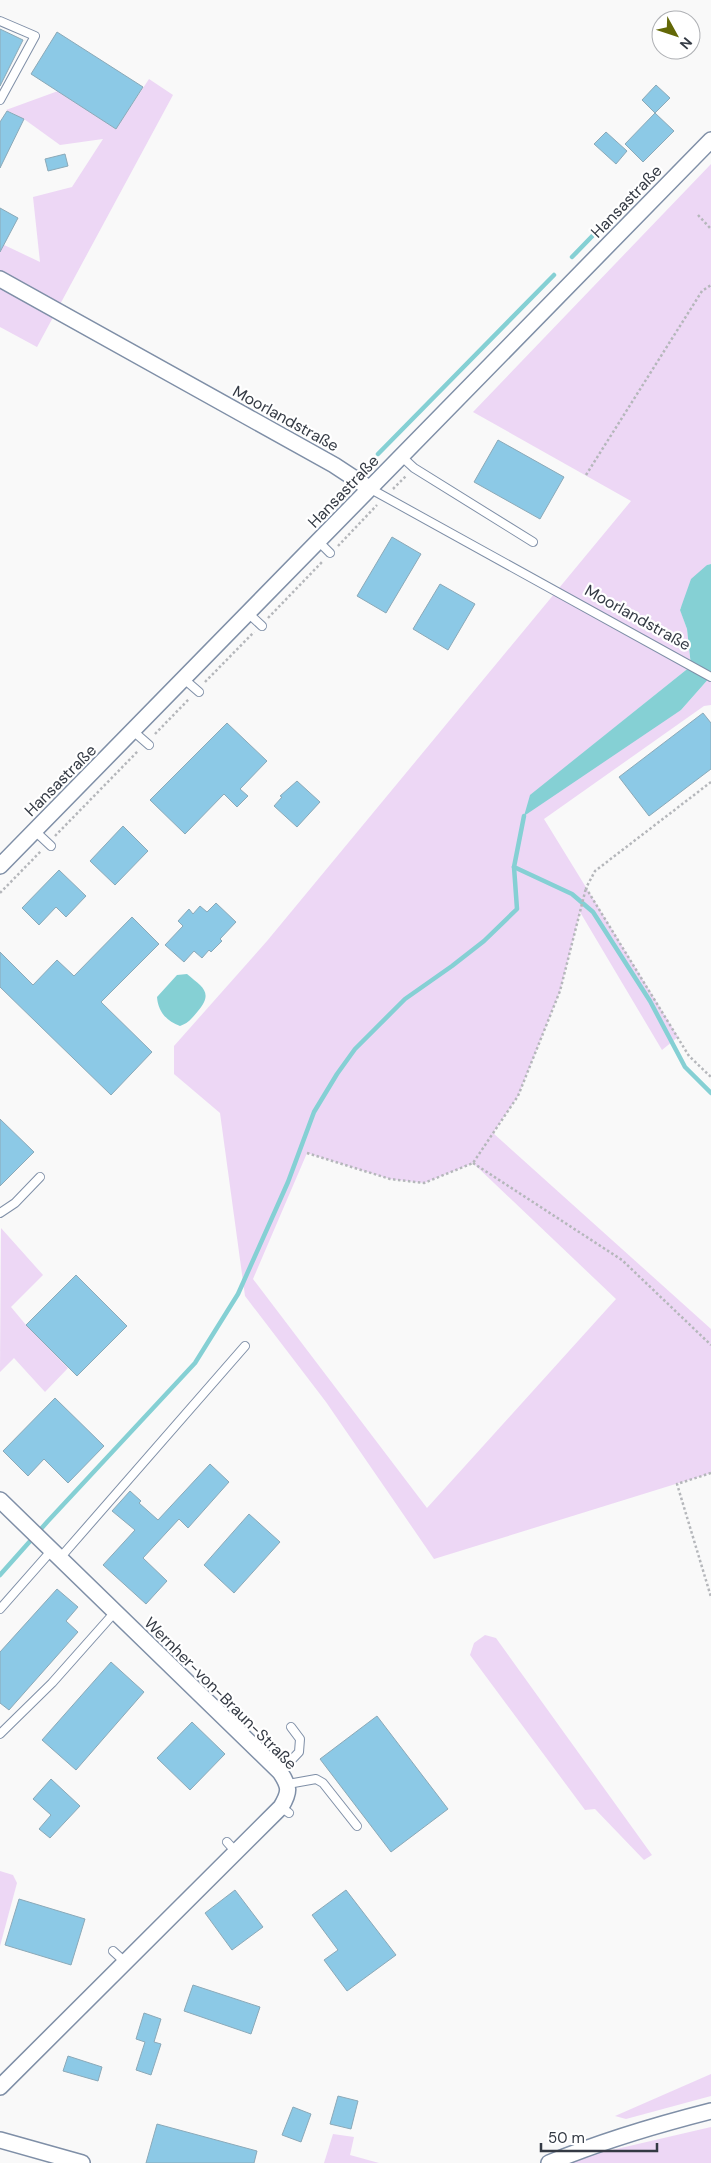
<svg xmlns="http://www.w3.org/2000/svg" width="711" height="2163" viewBox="0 0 711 2163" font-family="'DM Sans',sans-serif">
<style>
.green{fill:#edd7f5;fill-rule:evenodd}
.water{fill:#85d0d4}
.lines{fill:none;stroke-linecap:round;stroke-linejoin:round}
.stream{stroke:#85d0d4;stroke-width:4.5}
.building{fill:#8cc9e6;stroke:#8ba9b8}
.service-casing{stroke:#7f8fa7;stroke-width:10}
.minor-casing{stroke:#7f8fa7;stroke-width:18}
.path{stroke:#b5b7bb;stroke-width:2.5;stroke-dasharray:2.5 2.5;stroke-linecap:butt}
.service{stroke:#fff;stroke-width:8}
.minor{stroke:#fff;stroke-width:15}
.labels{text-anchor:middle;stroke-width:4.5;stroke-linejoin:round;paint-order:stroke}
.street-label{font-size:16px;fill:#343a44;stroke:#fff}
</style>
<rect width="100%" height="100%" fill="#f9f9f9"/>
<g class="green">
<polygon points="149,79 173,95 37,347 0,327 0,243 40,262 33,197 72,187 103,139 60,145 24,119 6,110 58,91 116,129"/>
<path d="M711,164v400l-4,1 -27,44 7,20 4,37 -160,129 150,-85 30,-34v29l-7,1 -160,113 134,218 -16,13 -82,-138 -20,79 -42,105 -25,37 218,196v144l-277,86 -108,-157 -81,-106 -25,-183 -46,-39v-28l93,-105 364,-440 -158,-89zM307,1153l83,26 34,4 49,-20 143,136 -189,209 -174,-229z"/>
<polygon points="1,1228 43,1275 11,1307 26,1325 68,1368 45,1392 14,1358 0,1372"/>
<polygon points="485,1635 496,1638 652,1855 644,1860 595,1809 585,1810 470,1655 474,1643"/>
<polygon points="0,1871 13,1875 17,1883 0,1946"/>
<polygon points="711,2074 711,2096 626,2119 615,2116"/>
<polygon points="711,2127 711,2163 568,2163 582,2157"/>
<polygon points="333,2134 354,2137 350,2155 379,2163 324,2163"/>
</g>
<g class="water">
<polygon points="711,564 711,676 681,710 524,816 530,795 691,666 687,629 680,610 691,579 707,565"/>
<path d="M187,974c15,13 27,18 11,37 -6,7 -9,12 -18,15 -14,-5 -22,-15 -23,-29l20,-22z"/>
</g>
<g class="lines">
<g class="stream">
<polyline points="572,257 632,195"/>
<polyline points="378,454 554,275"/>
<polyline points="514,867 572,894 593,912 650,1001 685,1067 711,1093"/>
<polyline points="0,1575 48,1521 195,1363 238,1294 288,1182 314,1112 337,1074 355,1049 405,999 452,966 484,941 517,909 514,867 524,816"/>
</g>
</g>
<g class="building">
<polygon points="0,29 23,40 0,86"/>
<polygon points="57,32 143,87 116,129 31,74"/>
<polygon points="656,85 670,98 655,113 642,100"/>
<polygon points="7,111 24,119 0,168 0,122"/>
<polygon points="655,113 674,131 643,162 625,144"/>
<polygon points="606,132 627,151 616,164 594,144"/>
<polygon points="65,154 68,166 48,171 45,159"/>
<polygon points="0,208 18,218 0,252"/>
<polygon points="498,440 564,477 540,519 474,482"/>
<polygon points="392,537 421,554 386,613 357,596"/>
<polygon points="440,584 475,604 448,650 413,629"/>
<polygon points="703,713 711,723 711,769 649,816 619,777"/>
<polygon points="227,723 267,761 240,789 248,796 237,807 224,794 185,834 150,800"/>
<polygon points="297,781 320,802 297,827 274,806 282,797 280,796"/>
<polygon points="123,826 148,851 115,885 90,861"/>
<polygon points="59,870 86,896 66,917 56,907 39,925 22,908"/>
<polygon points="216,903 236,922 220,939 222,941 211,952 209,950 202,958 194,951 184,962 165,945 183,926 178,921 189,909 193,914 200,906 207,912"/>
<polygon points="132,917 159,944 101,1002 152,1052 111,1095 0,987 0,952 33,985 57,960 74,976"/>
<polygon points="0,1119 34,1152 0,1186"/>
<polygon points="76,1275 127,1326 77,1376 26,1325"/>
<polygon points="55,1398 104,1446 68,1483 44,1459 28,1476 3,1451"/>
<polygon points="210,1464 229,1482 188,1528 179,1519 143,1558 167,1581 146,1604 103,1565 135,1530 112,1511 130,1491 141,1501 139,1503 158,1520"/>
<polygon points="249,1514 280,1542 234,1593 204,1565"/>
<polygon points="57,1589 78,1607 66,1621 78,1632 9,1710 0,1703 0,1652"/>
<polygon points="111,1662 144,1692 76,1770 42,1740"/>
<polygon points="377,1716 448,1809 391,1852 320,1759"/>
<polygon points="192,1722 225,1754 190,1790 157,1758"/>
<polygon points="51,1779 80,1806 50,1838 39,1829 51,1815 33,1799"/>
<polygon points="235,1890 263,1927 232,1950 205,1913"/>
<polygon points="346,1890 396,1955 347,1991 324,1960 338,1950 312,1915"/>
<polygon points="19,1899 85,1919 71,1965 5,1945"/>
<polygon points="193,1985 260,2007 251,2034 184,2011"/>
<polygon points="144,2013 161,2019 154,2042 161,2044 151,2075 136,2070 145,2042 136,2039"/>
<polygon points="68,2056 102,2067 98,2081 63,2071"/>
<polygon points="338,2096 358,2101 351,2129 330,2124"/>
<polygon points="293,2107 311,2114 301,2142 282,2135"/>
<polygon points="157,2124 257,2151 254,2163 146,2163"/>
</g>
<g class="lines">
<g class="service-casing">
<g id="service">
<polyline points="0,21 35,36 0,100"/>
<polyline points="401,456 414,468 533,542"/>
<polyline points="369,488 711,677"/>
<polyline points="318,541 330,553"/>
<polyline points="248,613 262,626"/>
<polyline points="184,679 199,692"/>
<polyline points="133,731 149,745"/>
<polyline points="35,831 51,846"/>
<polyline points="0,1213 15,1203 40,1177"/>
<polyline points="60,1558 245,1346"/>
<polyline points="0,1609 52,1550"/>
<polyline points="0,1734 52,1683 115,1612"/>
<polyline points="280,1772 299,1752 300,1739 291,1727"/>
<polyline points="288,1784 316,1779 323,1783 357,1826"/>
<polyline points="281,1807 289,1813"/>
<polyline points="227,1842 236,1852"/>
<polyline points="113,1951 125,1962"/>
</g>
</g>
<g class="minor-casing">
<g id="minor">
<polyline points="0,279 334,465 369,488"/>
<polyline points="0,866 711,140"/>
<path d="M0,1500l280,272c10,15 10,20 1,35l-281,280"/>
<polyline points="0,2140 82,2163"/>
<path d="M549,2163c53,-22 107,-38 162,-52"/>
</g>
</g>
<g class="path">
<polyline points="698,215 711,229"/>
<polyline points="586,475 702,291 711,285"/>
<polyline points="393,489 407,475"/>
<polyline points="338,546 377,505"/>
<polyline points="268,618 323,561"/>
<polyline points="205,682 254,632"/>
<polyline points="155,734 189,699"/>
<polyline points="711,782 595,871 586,888 689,1056 711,1077"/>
<polyline points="55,836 138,751"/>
<polyline points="0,893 41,851"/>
<polyline points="307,1153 390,1179 424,1183 473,1163 518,1096 560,991 586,888"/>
<polyline points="473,1163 622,1260 711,1345"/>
<polyline points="711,1473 677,1484 711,1597"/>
</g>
<use href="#service" class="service"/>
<use href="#minor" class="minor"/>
</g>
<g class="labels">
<g class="street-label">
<text transform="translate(626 201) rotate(-46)" y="6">Hansastraße</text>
<text transform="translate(286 418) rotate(29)" y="6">Moorlandstraße</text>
<text transform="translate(343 491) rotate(-46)" y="6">Hansastraße</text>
<text transform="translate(638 617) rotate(29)" y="6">Moorlandstraße</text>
<text transform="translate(60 780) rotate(-45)" y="6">Hansastraße</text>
<text transform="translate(221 1693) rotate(45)" y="6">Wernher-von-Braun-Straße</text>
</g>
</g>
<g transform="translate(676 35) rotate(130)"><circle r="24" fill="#ffffff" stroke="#aeb0b4"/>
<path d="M0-4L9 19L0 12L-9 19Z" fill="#636807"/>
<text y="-8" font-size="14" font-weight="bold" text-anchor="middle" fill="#343a44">N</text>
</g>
<path d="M541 2143v8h116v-8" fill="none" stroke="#343a44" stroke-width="2.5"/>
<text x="548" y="2143" font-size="15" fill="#343a44" stroke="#ffffff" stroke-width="4" paint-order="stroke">50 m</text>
</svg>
